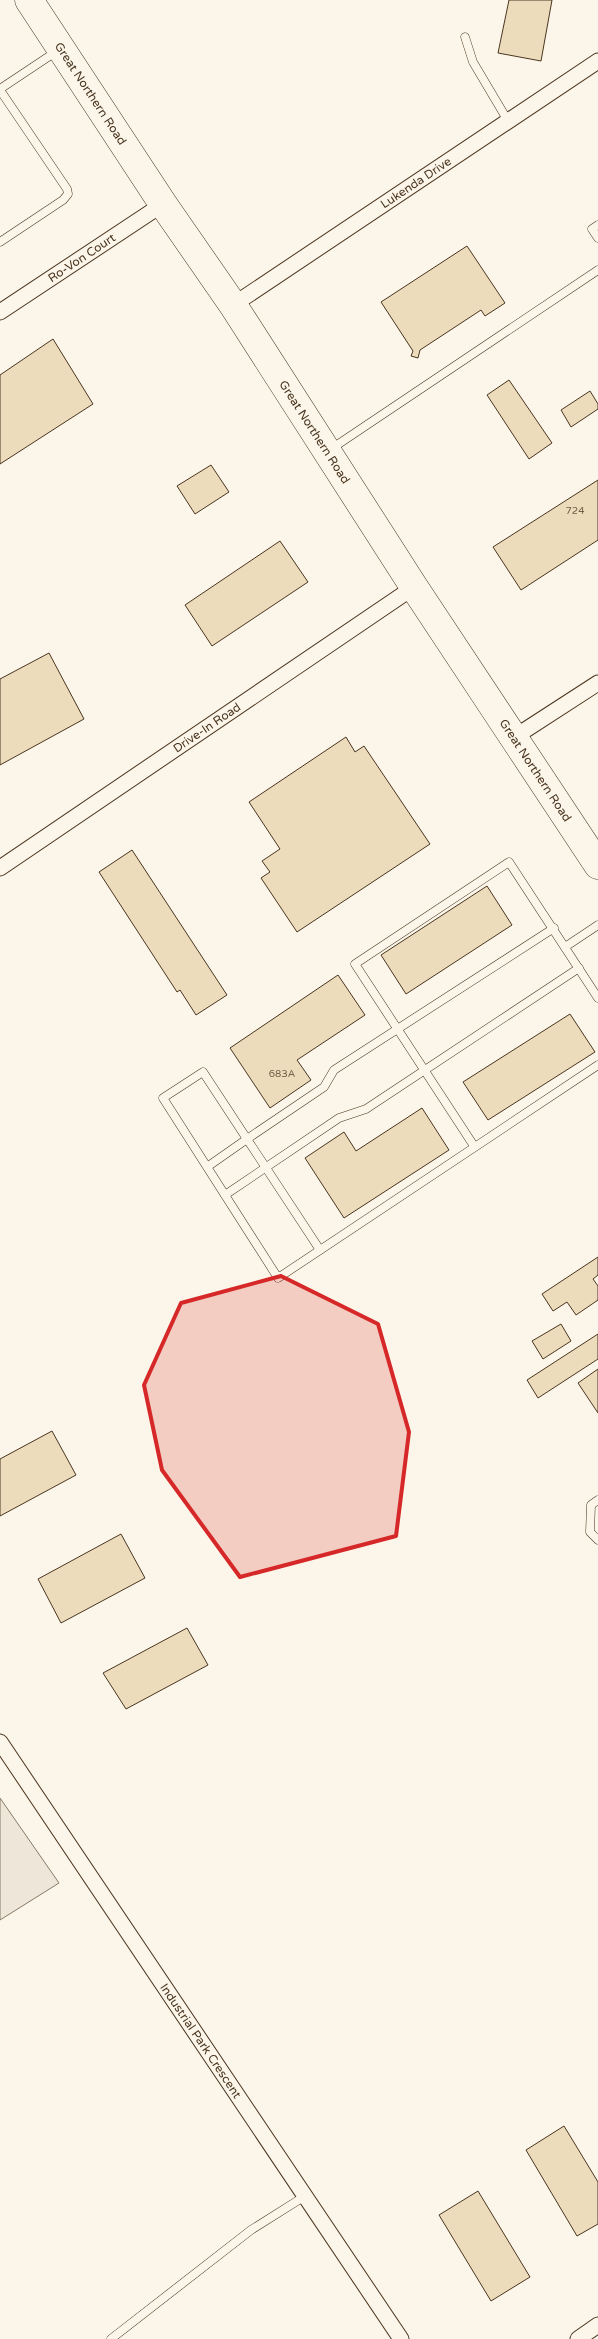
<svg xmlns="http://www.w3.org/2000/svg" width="598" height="2339" viewBox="0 0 598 2339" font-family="'Varela Round',sans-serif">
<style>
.green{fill:#ede6d9;stroke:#887966}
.building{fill:#ecdcbc;stroke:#4a3520}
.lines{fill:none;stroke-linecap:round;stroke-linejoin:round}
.lane-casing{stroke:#4a3520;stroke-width:9}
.street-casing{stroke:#4a3520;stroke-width:17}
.highway-casing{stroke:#4a3520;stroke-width:29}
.lane{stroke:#fbf6e9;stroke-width:8}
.street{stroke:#fbf6e9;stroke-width:15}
.highway{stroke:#fbf6e9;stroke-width:28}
.marked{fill:#d62828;fill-opacity:0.2;stroke:#d62828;stroke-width:4;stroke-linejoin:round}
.labels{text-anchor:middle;stroke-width:4;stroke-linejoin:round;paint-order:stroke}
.number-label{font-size:10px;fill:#725f47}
.street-label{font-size:12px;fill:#4a3520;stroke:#fbf6e9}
</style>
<rect width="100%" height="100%" fill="#fbf6e9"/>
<polygon class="green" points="0,1798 59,1883 0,1920"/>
<g class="building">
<polygon points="509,0 552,0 541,61 498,53"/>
<polygon points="467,246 505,303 485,316 481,310 420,350 418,358 411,356 413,351 381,302"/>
<polygon points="53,339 93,404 0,464 0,375"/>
<polygon points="509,380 552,443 529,459 487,395"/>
<polygon points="590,391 598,404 598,409 571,427 561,410"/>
<polygon points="211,465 229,492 195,514 177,486"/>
<polygon points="598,480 598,540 521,590 493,547"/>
<polygon points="280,541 308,582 212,646 185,605"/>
<polygon points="49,653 84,719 0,765 0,679"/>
<polygon points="346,737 355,752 364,746 430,844 297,932 261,878 270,872 262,861 280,849 249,802"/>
<polygon points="132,850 227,995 196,1015 180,990 177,992 99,872"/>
<polygon points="487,886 512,925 406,994 381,955"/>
<polygon points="338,975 365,1015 297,1060 311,1080 270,1108 230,1048"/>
<polygon points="570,1014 595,1052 488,1120 463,1082"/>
<polygon points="422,1108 449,1150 344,1218 305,1158 344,1132 356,1151"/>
<polygon points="598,1257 598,1275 593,1279 598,1286 598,1300 576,1315 567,1302 553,1311 542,1294"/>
<polygon points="561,1324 571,1341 543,1359 532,1341"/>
<polygon points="598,1334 598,1359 538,1398 527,1380"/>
<polygon points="598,1369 598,1413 578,1383"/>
<polygon points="52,1431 76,1475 0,1516 0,1459"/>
<polygon points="121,1534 145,1578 61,1623 38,1579"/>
<polygon points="187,1628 208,1665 126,1709 103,1673"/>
<polygon points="564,2126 598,2182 598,2224 577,2236 526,2150"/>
<polygon points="478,2191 530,2277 491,2301 439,2215"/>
</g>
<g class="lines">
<g class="lane-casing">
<g id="lane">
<polyline points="465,37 473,62 508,121"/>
<polyline points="0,89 57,51"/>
<polyline points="0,90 67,189 68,194 63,200 0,242"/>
<polyline points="598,225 592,229 598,238"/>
<polyline points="331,449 598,270"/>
<polyline points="565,947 598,925"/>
<polyline points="474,1146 355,964 509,862 598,998"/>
<polyline points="207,1167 247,1139 203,1072 163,1098 278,1278 598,1065"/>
<polyline points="225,1195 339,1118 366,1109 579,968"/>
<polyline points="320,1250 247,1139 324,1087 334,1070 554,928"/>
<polyline points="598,1500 591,1505 590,1532 598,1540"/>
<polyline points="111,2339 251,2230 305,2196"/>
</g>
</g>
<g class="street-casing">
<g id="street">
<path id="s1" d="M233,305l365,-244"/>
<path id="s2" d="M0,312l163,-108"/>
<polyline points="513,738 598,683"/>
<path id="s3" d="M0,868l414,-281"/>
<path id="s4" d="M0,1742l401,597"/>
<polyline points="578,2339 598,2325"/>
</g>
</g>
<g class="highway-casing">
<g id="highway">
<path id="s5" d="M29,0l134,204 70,101 181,282 184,278"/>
</g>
</g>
<use href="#lane" class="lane"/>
<use href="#street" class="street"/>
<use href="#highway" class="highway"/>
</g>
<path class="marked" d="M281,1276l97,48 31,108 -13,104 -156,41 -78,-107 -18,-85 37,-82z"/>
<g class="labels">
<g class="number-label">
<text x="575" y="514">724</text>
<text x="282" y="1077">683A</text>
</g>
<g class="street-label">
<text dy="4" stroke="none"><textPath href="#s5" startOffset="112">Great Northern Road</textPath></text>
<text dy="4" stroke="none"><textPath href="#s1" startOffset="220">Lukenda Drive</textPath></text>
<text dy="4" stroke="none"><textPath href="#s2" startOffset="98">Ro-Von Court</textPath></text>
<text dy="4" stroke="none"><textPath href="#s5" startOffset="518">Great Northern Road</textPath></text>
<text dy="4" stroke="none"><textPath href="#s3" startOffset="250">Drive-In Road</textPath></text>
<text dy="4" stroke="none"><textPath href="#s5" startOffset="922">Great Northern Road</textPath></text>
<text dy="4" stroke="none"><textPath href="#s4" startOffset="360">Industrial Park Crescent</textPath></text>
</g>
</g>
</svg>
